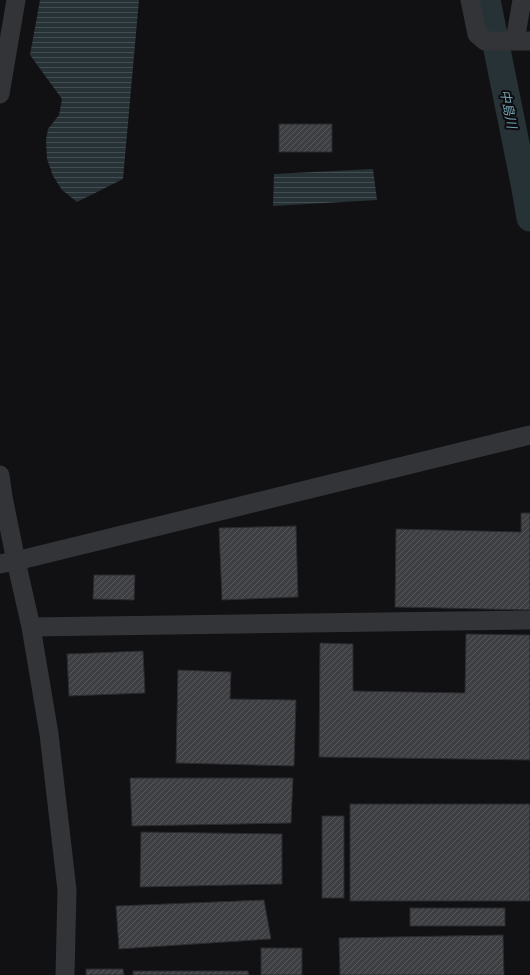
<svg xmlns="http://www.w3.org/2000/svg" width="530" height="975" viewBox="0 0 530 975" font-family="'Varela Round','Noto Sans JP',sans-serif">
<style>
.water{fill:url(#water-rules)}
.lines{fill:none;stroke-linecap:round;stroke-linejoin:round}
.river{stroke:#273237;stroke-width:27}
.building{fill:url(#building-hatch);stroke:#2b2b2f}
.minor{stroke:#323438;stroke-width:19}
.labels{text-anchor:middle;stroke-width:4;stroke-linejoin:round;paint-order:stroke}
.water-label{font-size:13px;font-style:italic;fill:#75a1b2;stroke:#0c0c0e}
</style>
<defs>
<pattern id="water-rules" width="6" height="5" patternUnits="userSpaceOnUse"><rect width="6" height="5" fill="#273237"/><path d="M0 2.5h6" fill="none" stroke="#434d52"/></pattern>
<pattern id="building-hatch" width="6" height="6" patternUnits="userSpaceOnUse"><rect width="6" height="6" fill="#3d3f43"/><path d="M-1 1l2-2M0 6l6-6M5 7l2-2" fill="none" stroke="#56585c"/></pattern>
</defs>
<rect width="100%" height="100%" fill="#111113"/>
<g class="water">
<polygon points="40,0 139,0 123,179 77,202 62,190 53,176 47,159 46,140 48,129 59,115 62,99 30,55"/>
<polygon points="373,169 377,200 273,206 274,174"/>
</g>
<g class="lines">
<polyline class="river" points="487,0 524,183 530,218"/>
</g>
<g class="building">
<rect x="279" y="124" width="53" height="28"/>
<polygon points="521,513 530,513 530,610 395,607 396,529 521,532"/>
<polygon points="296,526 298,597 222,600 219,528"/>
<polygon points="94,575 135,575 134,600 93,599"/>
<polygon points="466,634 530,635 530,760 319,757 320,643 353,644 353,691 465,693"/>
<polygon points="143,651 145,693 69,696 67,654"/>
<polygon points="178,670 231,672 230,699 296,700 294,766 176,763"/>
<polygon points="130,778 293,778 291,823 132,826"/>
<rect x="350" y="804" width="180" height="97"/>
<rect x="322" y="816" width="22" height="82"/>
<polygon points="141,832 282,834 282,884 140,887"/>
<polygon points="264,900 271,939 119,949 116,906"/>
<rect x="410" y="908" width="95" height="18"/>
<polygon points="503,935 504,975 340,975 339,938"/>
<rect x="261" y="948" width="41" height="27"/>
<polygon points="86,969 123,969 124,975 86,975"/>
<polygon points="133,971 248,971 249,975 133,975"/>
</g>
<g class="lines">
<g class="minor">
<polyline points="470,0 477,34 485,41 530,41"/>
<polyline points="515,41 522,0"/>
<polyline points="0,94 16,0"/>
<polyline points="0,475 3,497 16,561 31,627 49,734 67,890 65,975"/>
<polyline points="0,564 16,561 530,435"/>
<polyline points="31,627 530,620"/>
</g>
</g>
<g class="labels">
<g class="water-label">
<text transform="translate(509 109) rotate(79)" y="5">中島川</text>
</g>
</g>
</svg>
